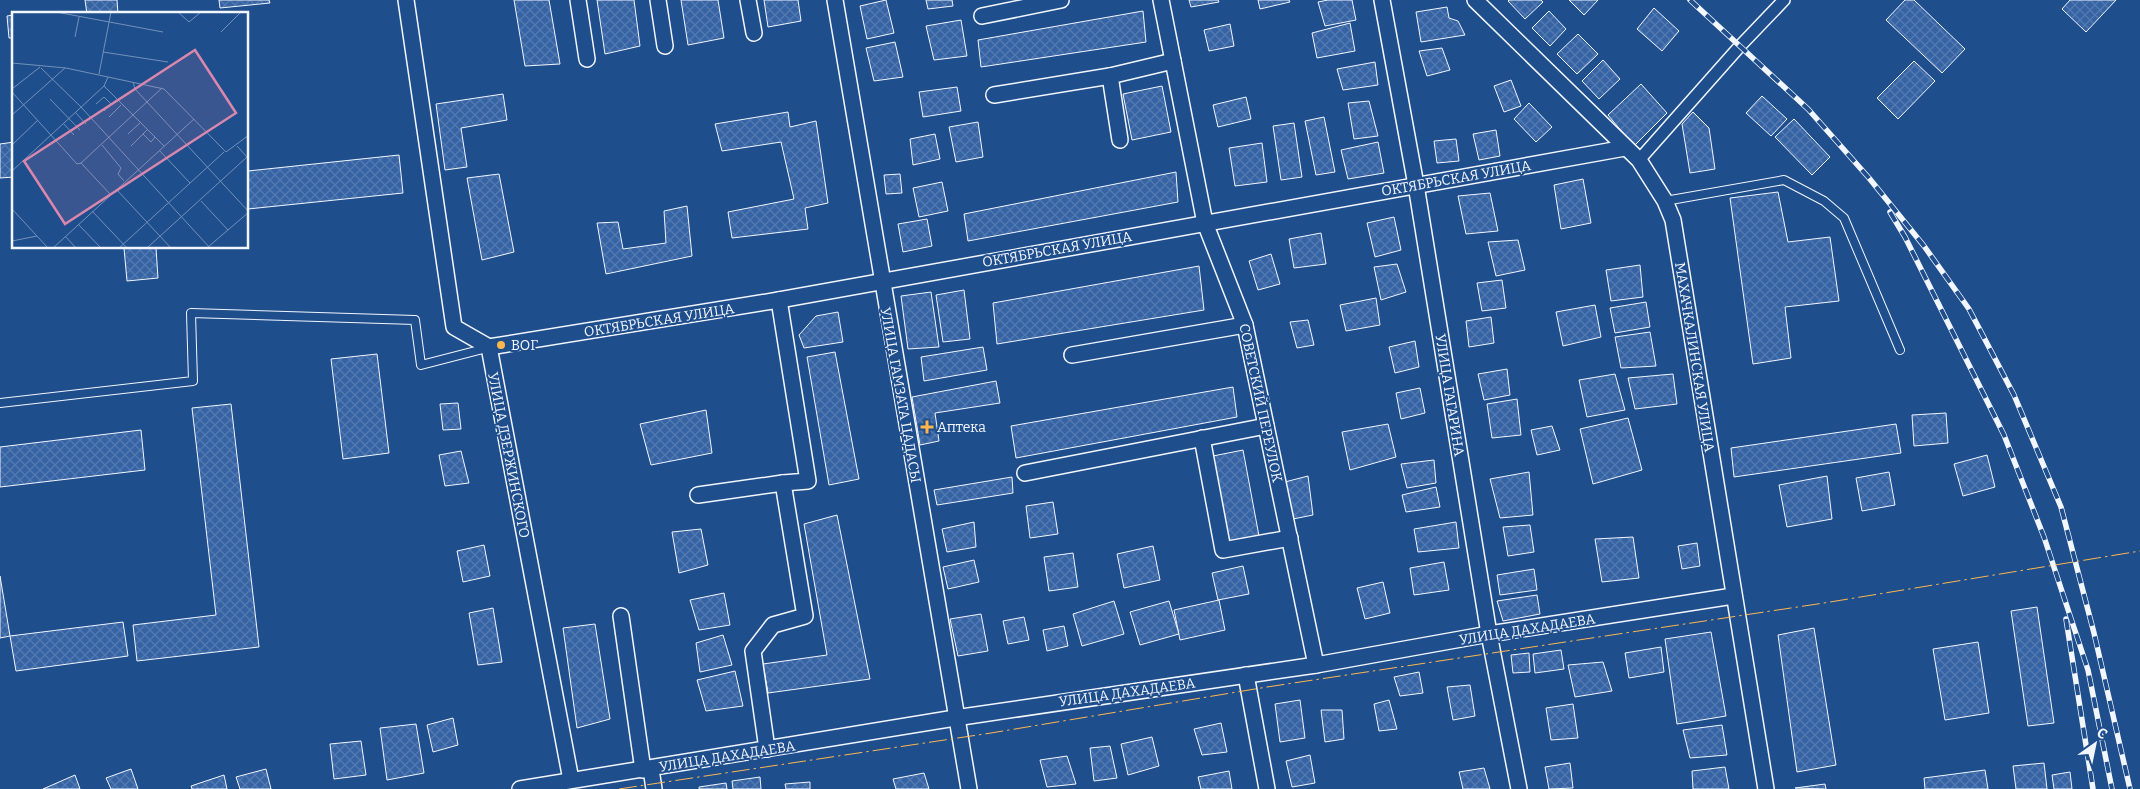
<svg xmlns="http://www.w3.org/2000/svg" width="2140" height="789" viewBox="0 0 2140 789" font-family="Bitter,serif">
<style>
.building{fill:url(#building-cross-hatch);stroke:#f2f6ff}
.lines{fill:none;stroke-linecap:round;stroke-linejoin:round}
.service-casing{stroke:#f2f6ff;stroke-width:10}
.pedestrian-casing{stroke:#f2f6ff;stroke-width:14}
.minor-casing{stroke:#f2f6ff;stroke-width:18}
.service{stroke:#1f4e8c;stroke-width:8}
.pedestrian{stroke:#1f4e8c;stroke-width:11}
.minor{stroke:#1f4e8c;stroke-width:15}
.rail-casing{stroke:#f2f6ff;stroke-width:5.5}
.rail{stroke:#1f4e8c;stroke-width:4;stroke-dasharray:11;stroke-linecap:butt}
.power{stroke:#ffb74d;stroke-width:1;stroke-dasharray:18 4 2.5 4;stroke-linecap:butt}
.poi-dot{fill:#ffb74d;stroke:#1f4e8c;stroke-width:2}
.labels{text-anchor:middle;stroke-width:4;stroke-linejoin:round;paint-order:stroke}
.street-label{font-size:14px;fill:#f2f6ff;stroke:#1f4e8c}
.poi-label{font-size:14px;fill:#f2f6ff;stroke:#1f4e8c;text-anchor:start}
.inset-road{fill:none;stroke:#7391ba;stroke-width:1}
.view{fill:#da87ad;fill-opacity:0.15;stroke:#da87ad;stroke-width:2.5}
.inset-edge{fill:none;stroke:#f2f6ff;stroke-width:2.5}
</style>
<defs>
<pattern id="building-cross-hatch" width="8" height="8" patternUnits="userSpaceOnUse" patternTransform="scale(1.25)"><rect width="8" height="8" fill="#3563a3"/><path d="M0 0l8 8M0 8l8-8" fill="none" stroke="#537ab1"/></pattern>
</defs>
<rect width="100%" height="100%" fill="#1f4e8c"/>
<g class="building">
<polygon points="85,0 117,0 118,14 87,14"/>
<polygon points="219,0 269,0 270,3 220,8"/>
<polygon points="514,0 549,0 560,64 525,66"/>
<polygon points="597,0 634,0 640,46 605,54"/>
<polygon points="681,0 718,0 724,38 688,45"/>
<polygon points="764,0 798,0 801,21 768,27"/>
<polygon points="886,0 894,33 867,39 860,6"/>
<polygon points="926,0 952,0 953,6 928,9"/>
<polygon points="1189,0 1218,0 1219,2 1191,7"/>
<polygon points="1258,0 1289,0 1290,2 1260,9"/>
<polygon points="1328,0 1352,0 1356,20 1325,26 1318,2"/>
<polygon points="1509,0 1541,0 1543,2 1525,19 1508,1"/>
<polygon points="1569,0 1598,0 1584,15"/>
<polygon points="1905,0 1914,0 1965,49 1942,73 1886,20"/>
<polygon points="2070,0 2116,0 2086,32 2062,9"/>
<polygon points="1447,7 1449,18 1458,21 1465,35 1421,42 1416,12"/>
<polygon points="1654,8 1679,31 1662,51 1637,29"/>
<polygon points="1143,11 1146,42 981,67 978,40"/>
<polygon points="1549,11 1566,29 1550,46 1532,28"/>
<polygon points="14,15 14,38 9,38 7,16"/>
<polygon points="961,20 967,56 934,60 926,26"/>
<polygon points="1350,23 1355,51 1317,58 1312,33"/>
<polygon points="1230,24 1234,46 1209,51 1204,30"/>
<polygon points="1578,34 1598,54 1577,74 1557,54"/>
<polygon points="895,42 903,77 874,81 866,48"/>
<polygon points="1442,48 1450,70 1427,76 1419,51"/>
<polygon points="1603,60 1620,79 1599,99 1582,81"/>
<polygon points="1914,61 1935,81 1898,119 1877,98"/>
<polygon points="1375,62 1378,85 1343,90 1337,69"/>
<polygon points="1511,80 1521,106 1504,112 1494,86"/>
<polygon points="1641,84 1667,113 1634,146 1608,115"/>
<polygon points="1162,86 1171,132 1132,140 1123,94"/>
<polygon points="957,87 961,111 923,117 919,92"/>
<polygon points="503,94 507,120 461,128 467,167 445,170 436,104"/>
<polygon points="1762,96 1787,119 1771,136 1746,113"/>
<polygon points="1246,97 1251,119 1218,127 1213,105"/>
<polygon points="1369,101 1378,136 1354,139 1348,103"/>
<polygon points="1529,103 1552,127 1536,142 1514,119"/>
<polygon points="788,112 790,127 816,121 828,203 805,208 808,229 732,238 728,212 794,199 781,142 722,151 715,124"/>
<polygon points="1693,112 1709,128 1715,169 1690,173 1682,124"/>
<polygon points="1324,117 1335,172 1316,175 1305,121"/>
<polygon points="1794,119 1830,157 1812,175 1775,137"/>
<polygon points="978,122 983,157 956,162 949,127"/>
<polygon points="1294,123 1302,177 1281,180 1273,126"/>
<polygon points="1496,130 1500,156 1479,160 1473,134"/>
<polygon points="935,134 940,159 913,165 910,139"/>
<polygon points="1456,139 1459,161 1437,163 1434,141"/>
<polygon points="14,142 14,177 0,178 0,144"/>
<polygon points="1378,142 1384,173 1348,179 1341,150"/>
<polygon points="1262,143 1267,182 1235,186 1229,148"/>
<polygon points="399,155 403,193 248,209 248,171"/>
<polygon points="1176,172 1178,202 968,241 964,214"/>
<polygon points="499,174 514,252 482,260 467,178"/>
<polygon points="900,174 902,193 886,194 884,175"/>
<polygon points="1583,179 1591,223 1561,229 1554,185"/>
<polygon points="942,182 948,211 919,217 913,188"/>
<polygon points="1778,192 1788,242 1830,237 1839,301 1785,307 1791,358 1753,364 1730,198"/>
<polygon points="1490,193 1498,231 1466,234 1458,196"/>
<polygon points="687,206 692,256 606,274 597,223 618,222 623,249 666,243 664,211"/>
<polygon points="1394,217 1401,250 1375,257 1367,223"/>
<polygon points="927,219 932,246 903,252 898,224"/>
<polygon points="1321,233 1326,264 1294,268 1289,239"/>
<polygon points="1518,240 1525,270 1496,276 1488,242"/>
<polygon points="124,248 156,248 158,278 127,281"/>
<polygon points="1271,254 1280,284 1258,290 1249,261"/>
<polygon points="1397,264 1406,292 1381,300 1374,267"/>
<polygon points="1640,265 1643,297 1611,301 1606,270"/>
<polygon points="1199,266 1204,310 997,344 993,303"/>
<polygon points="1502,280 1506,308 1482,311 1477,283"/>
<polygon points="964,290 970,339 943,342 936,295"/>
<polygon points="931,292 939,347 908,349 901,296"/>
<polygon points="1376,298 1380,325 1346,331 1340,305"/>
<polygon points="1646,302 1650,327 1615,333 1610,308"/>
<polygon points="1595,305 1601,337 1563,346 1556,312"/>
<polygon points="838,312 843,342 804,348 799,335 816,316"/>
<polygon points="1491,317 1494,343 1469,347 1466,321"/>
<polygon points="1308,320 1314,345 1297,348 1290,322"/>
<polygon points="1650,332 1656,366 1621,368 1615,337"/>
<polygon points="1415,341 1419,367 1395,373 1389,347"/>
<polygon points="983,347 987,370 924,381 921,357"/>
<polygon points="835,352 859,479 829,485 807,357"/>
<polygon points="377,354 389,453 343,459 331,359"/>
<polygon points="1507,369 1510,395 1484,400 1478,374"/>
<polygon points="1615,374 1625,410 1587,417 1579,380"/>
<polygon points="1673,374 1677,404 1635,409 1628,378"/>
<polygon points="996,381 1000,403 935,413 939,441 920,445 912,397"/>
<polygon points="1233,387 1237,417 1016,458 1011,426"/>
<polygon points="1420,388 1425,413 1401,419 1396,393"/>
<polygon points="1517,399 1521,435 1492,438 1487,404"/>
<polygon points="458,403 461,429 443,430 440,404"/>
<polygon points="231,404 259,647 137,661 133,625 216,615 192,408"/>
<polygon points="706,410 712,453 651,465 640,424"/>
<polygon points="1946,413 1948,443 1914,446 1912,415"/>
<polygon points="1628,418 1642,470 1593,484 1580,429"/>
<polygon points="1388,424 1396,457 1350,470 1342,432"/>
<polygon points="1896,424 1901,453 1734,477 1731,448"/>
<polygon points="1552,426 1560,450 1537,455 1531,430"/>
<polygon points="141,430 145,470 0,487 0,447"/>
<polygon points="1243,450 1259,536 1229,541 1213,456"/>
<polygon points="461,451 469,483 445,486 439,455"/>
<polygon points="1987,455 1995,487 1963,496 1954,464"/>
<polygon points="1434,460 1436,483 1407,488 1401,464"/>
<polygon points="1529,472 1533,515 1500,518 1490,479"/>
<polygon points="1889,472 1895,505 1862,511 1856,478"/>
<polygon points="1308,476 1313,515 1288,520 1281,483"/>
<polygon points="1827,476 1832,519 1787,527 1779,485"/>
<polygon points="1012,477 1013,493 937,505 934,490"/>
<polygon points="1436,487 1440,507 1406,512 1402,495"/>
<polygon points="1053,502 1058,534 1030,538 1026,506"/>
<polygon points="837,515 870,679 768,693 763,664 827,655 804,524"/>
<polygon points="974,522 976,547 947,552 942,529"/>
<polygon points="1456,522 1459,548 1418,552 1414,529"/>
<polygon points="1530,525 1534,552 1508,556 1503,527"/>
<polygon points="701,529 708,565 679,573 672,532"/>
<polygon points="1633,537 1639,578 1602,582 1595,539"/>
<polygon points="1697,543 1700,566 1682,569 1678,546"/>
<polygon points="484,545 490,576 463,582 457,551"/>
<polygon points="1153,546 1160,580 1124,588 1117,554"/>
<polygon points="1073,553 1078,587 1049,591 1044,557"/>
<polygon points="974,560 979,582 948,589 943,567"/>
<polygon points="1444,562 1449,590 1414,595 1410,568"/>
<polygon points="1243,566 1249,594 1218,600 1212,573"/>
<polygon points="1534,569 1537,590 1500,595 1497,575"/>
<polygon points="0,576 10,636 0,638"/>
<polygon points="1383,582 1390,613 1365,619 1357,588"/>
<polygon points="724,593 730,625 699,630 690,600"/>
<polygon points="1537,595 1540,614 1503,621 1497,601"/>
<polygon points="1219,600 1225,630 1180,640 1174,610"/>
<polygon points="1114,601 1124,634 1082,646 1073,614"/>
<polygon points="1169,601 1179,634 1140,645 1130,612"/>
<polygon points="2037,607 2054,723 2028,726 2011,611"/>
<polygon points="493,608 502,662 478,665 469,613"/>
<polygon points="981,614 988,651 958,656 950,619"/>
<polygon points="1024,617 1029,640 1008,644 1003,621"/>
<polygon points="123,622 128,656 16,671 10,636"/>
<polygon points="595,624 610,719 577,728 563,628"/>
<polygon points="1064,626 1068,646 1047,651 1043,630"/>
<polygon points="1814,628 1836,765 1797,772 1778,635"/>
<polygon points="1711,632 1726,716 1677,724 1665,639"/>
<polygon points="723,635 732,665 700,672 696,643"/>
<polygon points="1978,642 1989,713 1945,720 1933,649"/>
<polygon points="1661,647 1664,672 1629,678 1625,653"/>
<polygon points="1561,650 1564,669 1535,673 1533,654"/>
<polygon points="1529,653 1530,672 1513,673 1511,655"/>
<polygon points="1603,662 1612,691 1575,697 1568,665"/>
<polygon points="735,671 743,706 706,711 697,680"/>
<polygon points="1419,672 1423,693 1400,696 1394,677"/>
<polygon points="1470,685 1475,716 1453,720 1447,687"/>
<polygon points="1300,700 1305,738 1280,742 1275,704"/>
<polygon points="1389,700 1397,729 1379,731 1374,704"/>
<polygon points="1573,704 1578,738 1551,740 1546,708"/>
<polygon points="1321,710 1342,710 1344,739 1325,742"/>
<polygon points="453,718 458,745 433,752 427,725"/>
<polygon points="1221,723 1227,752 1202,755 1194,729"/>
<polygon points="416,724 424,773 387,780 380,728"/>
<polygon points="1722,725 1727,755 1690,758 1683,730"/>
<polygon points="1152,737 1159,766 1128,775 1121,744"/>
<polygon points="361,741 366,775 334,779 330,744"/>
<polygon points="1110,746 1117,778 1094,781 1090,748"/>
<polygon points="1310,755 1315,783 1292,787 1286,761"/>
<polygon points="1067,756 1076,784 1047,787 1040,760"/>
<polygon points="1570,763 1573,788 1549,789 1545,767"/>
<polygon points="2044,763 2047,789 2016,789 2013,766"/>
<polygon points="1725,767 1729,789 1693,789 1692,771"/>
<polygon points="1484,768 1490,789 1463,789 1459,772"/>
<polygon points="131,769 138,789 111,789 106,778"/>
<polygon points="266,769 271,789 240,789 236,777"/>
<polygon points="1985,770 1988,789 1925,789 1924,778"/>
<polygon points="1229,771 1232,789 1201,789 1198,777"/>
<polygon points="2070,772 2072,789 2054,789 2052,775"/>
<polygon points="924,773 929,789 896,789 893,779"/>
<polygon points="75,775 80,789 43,789"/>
<polygon points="224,775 227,789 192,789 191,786"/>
<polygon points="760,777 761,789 733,789 732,781"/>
<polygon points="810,782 810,789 786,789 785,784"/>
<polygon points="726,783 727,789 699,789 699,787"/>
<polygon points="1825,784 1826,789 1795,788"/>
</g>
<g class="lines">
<g class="service-casing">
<g id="service">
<polyline points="1665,201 1784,180 1824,201 1844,218 1900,350"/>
<polyline points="0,403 193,381 191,313 415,320 421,365 487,348"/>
</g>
</g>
<g class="pedestrian-casing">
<polyline id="pedestrian" points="1639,160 1740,46 1784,0"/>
</g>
<g class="minor-casing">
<g id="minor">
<polyline points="406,0 454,327 489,347 571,780"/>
<polyline points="578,0 587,59"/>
<polyline points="658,0 665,46"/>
<polyline points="748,0 754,33"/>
<polyline points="835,0 969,789"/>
<polyline points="1161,0 1205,223 1245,325 1316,665"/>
<polyline points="1382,0 1416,185 1489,634 1519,789"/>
<polyline points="1475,0 1639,160 1665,201 1673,220 1766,789"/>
<polyline points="982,16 1061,0"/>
<polyline points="1110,76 1120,140"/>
<polyline points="994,95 1110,76 1173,61"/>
<polyline points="489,347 779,300 1625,148"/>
<polyline points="1072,355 1245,325"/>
<polyline points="1202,438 1223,550 1290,538"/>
<polyline points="1025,473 1266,426"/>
<polyline points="698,495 783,483"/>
<polyline points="621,616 643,770"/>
<polyline points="1246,675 1267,789"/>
<polyline points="767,749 753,651 773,625 805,616 783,483 808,481 779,300"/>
<polyline points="651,769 654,789"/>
<polyline points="520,789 955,718 1316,665 1489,634 1733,596"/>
</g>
</g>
<use href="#service" class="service"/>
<use href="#pedestrian" class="pedestrian"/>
<use href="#minor" class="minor"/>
<g class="rail-casing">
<g id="rail">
<polyline points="1690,0 1808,109 1869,178 1924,246 1969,309 2014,395 2061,507 2094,633 2130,789"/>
<polyline points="1890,212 1905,237 2004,435 2044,537 2088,670 2112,789"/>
<polyline points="2066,619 2093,789"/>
</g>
</g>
<use href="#rail" class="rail"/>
<polyline class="power" points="619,789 991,733 1267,687 1824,603 2140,551"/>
</g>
<g class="poi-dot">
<circle cx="501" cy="345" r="5"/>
<path d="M924.5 419.5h5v5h5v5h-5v5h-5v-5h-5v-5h5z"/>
</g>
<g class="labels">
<g class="street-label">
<text transform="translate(1456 178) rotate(-10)" y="5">ОКТЯБРЬСКАЯ УЛИЦА</text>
<text transform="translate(1057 249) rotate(-10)" y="5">ОКТЯБРЬСКАЯ УЛИЦА</text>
<text transform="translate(659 320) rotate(-9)" y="5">ОКТЯБРЬСКАЯ УЛИЦА</text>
<text transform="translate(1695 357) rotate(81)" y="5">МАХАЧКАЛИНСКАЯ УЛИЦА</text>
<text transform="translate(901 395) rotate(80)" y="5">УЛИЦА ГАМЗАТА ЦАДАСЫ</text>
<text transform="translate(1450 395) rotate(81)" y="5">УЛИЦА ГАГАРИНА</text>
<text transform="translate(1261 403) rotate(78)" y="5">СОВЕТСКИЙ ПЕРЕУЛОК</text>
<text transform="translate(509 455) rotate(79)" y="5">УЛИЦА ДЗЕРЖИНСКОГО</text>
<text transform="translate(1527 629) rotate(-9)" y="5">УЛИЦА ДАХАДАЕВА</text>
<text transform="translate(1127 692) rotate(-8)" y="5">УЛИЦА ДАХАДАЕВА</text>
<text transform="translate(727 756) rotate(-9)" y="5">УЛИЦА ДАХАДАЕВА</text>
</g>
<g class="poi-label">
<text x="511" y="350">ВОГ</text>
<text x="937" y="432">Аптека</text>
</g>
</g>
<g transform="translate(12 12)">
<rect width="236" height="236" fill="#1f4e8c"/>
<path class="inset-road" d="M44,0l107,20M166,0l11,10 12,-10M209,20l20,-20M63,25l4,-20M91,40l65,10M0,51l54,5 98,21 62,63 23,-17M29,56l40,39 129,141M87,62l12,-62M121,70l2,7 114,123M92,74l60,60M0,77l28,-22M0,80l65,72 4,-1 29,31M38,87l30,31M84,92l8,-7 7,7M92,99l12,-11M63,100l11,12M0,103l53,-47M97,105l12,-12M51,111l11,12M116,122l13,-12M131,122l8,8 4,-5M0,133l26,-25M90,133l19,23 -3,6 6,7M119,134l17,-17M225,134l11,12M147,138l31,33M69,151l81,-75M0,159l92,-85 4,-9M104,177l55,59M189,189l27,29M0,197l36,39M80,199l35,37M66,212l23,24M53,224l11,12M0,229l25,-5M196,235l41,-35M41,236l141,-129M107,236l105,-96M135,236l100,-91"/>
<path class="view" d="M183,38l41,63 -171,111 -41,-63z"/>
<rect width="236" height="236" class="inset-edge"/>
</g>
<g transform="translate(2095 744) rotate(33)" stroke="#1f4e8c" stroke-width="4" paint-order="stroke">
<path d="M0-4L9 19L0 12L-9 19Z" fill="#f2f6ff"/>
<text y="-8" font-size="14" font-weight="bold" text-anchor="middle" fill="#f2f6ff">С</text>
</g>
</svg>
